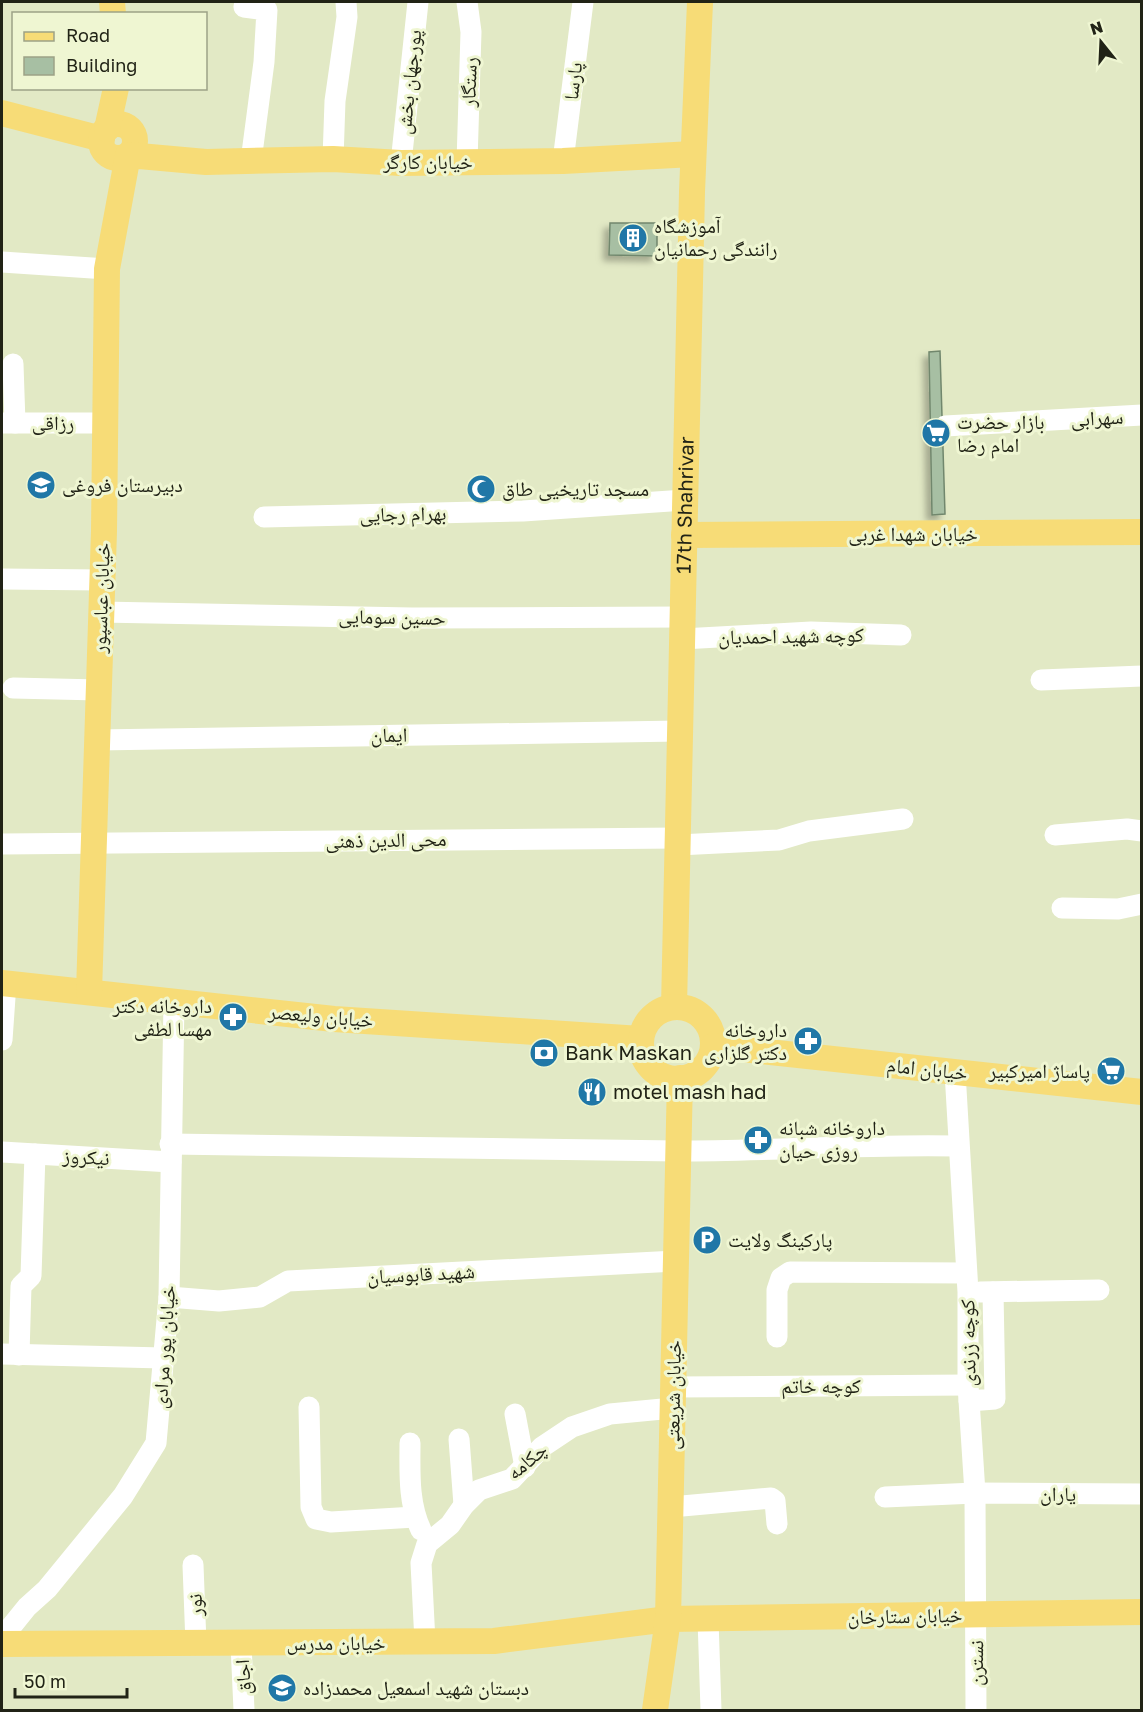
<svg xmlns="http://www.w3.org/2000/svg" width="1143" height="1712" viewBox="0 0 1143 1712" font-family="'Golos Text','Noto Naskh Arabic',sans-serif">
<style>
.building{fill:#a7bfa3;stroke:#71876d;stroke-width:1.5;filter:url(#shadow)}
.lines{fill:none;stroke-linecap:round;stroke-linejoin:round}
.minor{stroke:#fff;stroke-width:21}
.major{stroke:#f7dc77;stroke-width:26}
.labels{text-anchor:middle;stroke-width:6;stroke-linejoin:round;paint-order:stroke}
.street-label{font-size:20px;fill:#212316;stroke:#eff6d2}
.poi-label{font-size:20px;fill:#212316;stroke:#eff6d2;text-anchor:start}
</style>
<defs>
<filter id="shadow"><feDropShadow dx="-5.5" dy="5.5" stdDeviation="3" flood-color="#0004"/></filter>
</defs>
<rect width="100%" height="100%" fill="#e2e9c5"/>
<g class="building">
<polygon points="610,223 657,223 657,256 609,255"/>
<polygon points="940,351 945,514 932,515 929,352"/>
</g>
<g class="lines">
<g class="minor">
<polyline points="245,2 244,7 267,10 264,62 251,161"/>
<polyline points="467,2 471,32 467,162"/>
<polyline points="333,159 335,101 347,17 346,2"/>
<polyline points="563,161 583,2"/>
<polyline points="401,163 418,2"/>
<polyline points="2,262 107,269"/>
<polyline points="13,364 15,423"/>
<polyline points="2,423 105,423"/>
<polyline points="945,426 1142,415"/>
<polyline points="264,517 523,511 685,500"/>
<polyline points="2,579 102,580"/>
<polyline points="101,612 412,618 683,617"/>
<polyline points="682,639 811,632 901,635"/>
<polyline points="1041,680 1142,676"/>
<polyline points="13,688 99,690"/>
<polyline points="97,740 680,731"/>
<polyline points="1055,835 1127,829 1142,831"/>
<polyline points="2,844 678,838"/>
<polyline points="678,845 779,840 809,831 903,819"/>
<polyline points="1062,908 1118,909 1142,904"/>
<polyline points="2,1040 6,983"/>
<polyline points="955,1072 968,1292 968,1385 975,1493 976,1710"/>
<path d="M170,1144l508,7c94,0 186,-7 279,-5"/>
<polyline points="2,1152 171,1162"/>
<polyline points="980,1292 1099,1290"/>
<polyline points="169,1297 219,1301 260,1297 288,1281 676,1261"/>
<polyline points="777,1337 777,1290 781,1278 790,1272 966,1273"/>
<polyline points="2,1354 163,1358"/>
<polyline points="19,1355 21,1286 31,1276 35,1154"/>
<polyline points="673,1387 968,1385"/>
<polyline points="969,1401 995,1399 993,1292"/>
<polyline points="309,1407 311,1507 316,1519 331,1522 415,1517"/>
<polyline points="515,1414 525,1467"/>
<polyline points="459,1439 464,1505"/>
<path d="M410,1443c0,29 -2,59 11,87"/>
<polyline points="885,1497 975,1493 1142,1494"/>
<polyline points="671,1507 771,1498 775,1501 777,1524"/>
<polyline points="193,1565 196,1644"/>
<polyline points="708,1619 711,1710"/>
<polyline points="2,1638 27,1607 47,1589 123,1496 156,1443 169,1297 174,1001"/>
<polyline points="425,1642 421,1563 427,1544 450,1525 464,1505 479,1490 512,1479 542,1447 572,1427 610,1414 673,1408"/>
<polyline points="241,1644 244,1710"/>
</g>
<g class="major">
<polyline points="112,2 113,14"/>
<polyline points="2,113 102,139"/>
<circle cx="118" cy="141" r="17"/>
<polyline points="107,129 116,88"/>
<polyline points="684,535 1142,532"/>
<polyline points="2,983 334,1019 641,1039"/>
<polyline points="89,992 104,531 107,269 128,155 206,162 333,159 401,163 563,161 693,154"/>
<path id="s1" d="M674,1007l18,-815 8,-190"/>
<circle cx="677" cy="1043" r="36"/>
<polyline points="713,1046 1142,1092"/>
<polyline points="2,1644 494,1641 668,1619 1142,1612"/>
<polyline points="655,1710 668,1619 680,1078"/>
</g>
</g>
<defs>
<g id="building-disc" transform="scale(1.5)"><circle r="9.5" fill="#2077a7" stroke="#eff6d2"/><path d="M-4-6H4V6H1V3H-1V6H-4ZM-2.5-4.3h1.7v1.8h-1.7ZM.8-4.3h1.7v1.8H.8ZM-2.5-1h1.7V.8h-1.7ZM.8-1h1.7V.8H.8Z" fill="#fff"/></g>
<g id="supermarket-disc" transform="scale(1.5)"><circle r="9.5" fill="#2077a7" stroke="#eff6d2"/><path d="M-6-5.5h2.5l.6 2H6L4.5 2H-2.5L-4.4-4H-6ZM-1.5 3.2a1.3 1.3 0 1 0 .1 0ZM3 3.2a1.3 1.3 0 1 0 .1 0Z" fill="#fff"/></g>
<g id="school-disc" transform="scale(1.5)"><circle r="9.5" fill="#2077a7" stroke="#eff6d2"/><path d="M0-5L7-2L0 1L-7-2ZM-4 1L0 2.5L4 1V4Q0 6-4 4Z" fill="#fff"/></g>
<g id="mosque-disc" transform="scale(1.5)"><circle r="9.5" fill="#2077a7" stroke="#eff6d2"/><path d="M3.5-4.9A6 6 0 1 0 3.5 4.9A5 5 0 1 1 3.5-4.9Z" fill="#fff"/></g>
<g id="pharmacy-disc" transform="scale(1.5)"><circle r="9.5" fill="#2077a7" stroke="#eff6d2"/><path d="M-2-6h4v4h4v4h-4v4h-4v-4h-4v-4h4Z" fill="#fff"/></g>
<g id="bank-disc" transform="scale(1.5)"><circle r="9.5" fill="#2077a7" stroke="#eff6d2"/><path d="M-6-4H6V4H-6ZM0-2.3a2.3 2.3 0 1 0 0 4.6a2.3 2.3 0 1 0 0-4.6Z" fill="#fff"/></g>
<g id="restaurant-disc" transform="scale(1.5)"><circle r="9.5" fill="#2077a7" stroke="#eff6d2"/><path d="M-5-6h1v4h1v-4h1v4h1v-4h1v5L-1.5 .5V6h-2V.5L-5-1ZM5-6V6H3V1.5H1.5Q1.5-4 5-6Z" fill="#fff"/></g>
<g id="parking-disc" transform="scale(1.5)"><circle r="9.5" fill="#2077a7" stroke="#eff6d2"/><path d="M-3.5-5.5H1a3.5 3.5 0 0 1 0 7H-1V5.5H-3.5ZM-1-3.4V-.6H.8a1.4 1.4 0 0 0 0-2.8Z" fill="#fff"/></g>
</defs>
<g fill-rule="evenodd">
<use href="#building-disc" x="633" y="238"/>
<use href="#supermarket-disc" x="936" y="433"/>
<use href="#school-disc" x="41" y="485"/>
<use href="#mosque-disc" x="481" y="489"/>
<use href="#pharmacy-disc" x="233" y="1017"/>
<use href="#pharmacy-disc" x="808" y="1041"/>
<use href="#bank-disc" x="544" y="1053"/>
<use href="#supermarket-disc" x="1111" y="1071"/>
<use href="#restaurant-disc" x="592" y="1092"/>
<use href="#pharmacy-disc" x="758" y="1140"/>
<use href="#parking-disc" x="707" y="1240"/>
<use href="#school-disc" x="282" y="1688"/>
</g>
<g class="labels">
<g class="street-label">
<text transform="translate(573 81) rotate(-83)" y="7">پارسا</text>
<text transform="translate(409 82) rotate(-84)" y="7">پورجهان بخش</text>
<text transform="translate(469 82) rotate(-88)" y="7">رستگار</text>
<text x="428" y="169">خیابان کارگر</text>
<text transform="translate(1097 418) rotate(-3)" y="7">سهرابی</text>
<text x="53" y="430">رزاقی</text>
<text dy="7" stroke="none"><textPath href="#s1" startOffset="502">17th Shahrivar</textPath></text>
<text transform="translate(403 514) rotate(-1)" y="7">بهرام رجایی</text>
<text x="913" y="541">خیابان شهدا غربی</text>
<text transform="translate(101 598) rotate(-88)" y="7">خیابان عباسپور</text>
<text transform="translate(392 617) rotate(1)" y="7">حسین سومایی</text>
<text transform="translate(791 636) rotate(-1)" y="7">کوچه شهید احمدیان</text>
<text transform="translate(389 735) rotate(-1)" y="7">ایمان</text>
<text transform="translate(386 840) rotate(-1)" y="7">محی الدین ذهنی</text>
<text transform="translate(321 1016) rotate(5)" y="7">خیابان ولیعصر</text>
<text transform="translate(927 1069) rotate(6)" y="7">خیابان امام</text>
<text transform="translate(86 1157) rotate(3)" y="7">نیکروز</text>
<text transform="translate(421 1274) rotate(-3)" y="7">شهید قابوسیان</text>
<text transform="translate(968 1343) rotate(-91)" y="7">کوچه زرندی</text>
<text transform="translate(164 1347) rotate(-86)" y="7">خیابان پور مرادی</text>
<text x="821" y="1393">کوچه خاتم</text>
<text transform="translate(673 1395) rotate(-89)" y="7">خیابان شریعتی</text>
<text transform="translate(527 1461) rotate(-40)" y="7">چکامه</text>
<text x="1058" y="1501">یاران</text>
<text transform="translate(195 1605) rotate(-92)" y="7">نور</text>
<text transform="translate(905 1616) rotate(-1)" y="7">خیابان ستارخان</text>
<text x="336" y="1650">خیابان مدرس</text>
<text transform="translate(976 1663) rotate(-89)" y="7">نسترن</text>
<text transform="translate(243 1677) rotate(-93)" y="7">اجاق</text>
</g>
<g class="poi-label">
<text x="654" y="233">آموزشگاه<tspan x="654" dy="23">رانندگی رحمانیان</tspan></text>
<text x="957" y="429">بازار حضرت<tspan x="957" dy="23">امام رضا</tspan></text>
<text x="62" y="492">دبیرستان فروغی</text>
<text x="502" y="496">مسجد تاریخیی طاق</text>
<text x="212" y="1013" text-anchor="end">داروخانه دکتر<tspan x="212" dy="23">مهسا لطفی</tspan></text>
<text x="787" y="1037" text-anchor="end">داروخانه<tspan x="787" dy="23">دکتر گلزاری</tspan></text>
<text x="565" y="1060">Bank Maskan</text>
<text x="1090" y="1078" text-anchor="end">پاساژ امیرکبیر</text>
<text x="613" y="1099">motel mash had</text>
<text x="779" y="1135">داروخانه شبانه<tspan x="779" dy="23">روزی حیان</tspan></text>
<text x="728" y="1247">پارکینگ ولایت</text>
<text x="303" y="1695">دبستان شهید اسمعیل محمدزاده</text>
</g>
</g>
<rect width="1143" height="1712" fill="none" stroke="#212316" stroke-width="6"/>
<rect x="12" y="12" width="195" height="78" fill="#eff6d2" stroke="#9da287" stroke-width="1.5"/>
<rect x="24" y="32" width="30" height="9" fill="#f7dc77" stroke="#9da287" stroke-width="1.5"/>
<text x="66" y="42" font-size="18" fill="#212316">Road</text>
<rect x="24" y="57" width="30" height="18" fill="#a7bfa3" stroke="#9da287" stroke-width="1.5"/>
<text x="66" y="72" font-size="18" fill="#212316">Building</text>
<g transform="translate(1101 42) rotate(342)" stroke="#eff6d2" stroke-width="4.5" paint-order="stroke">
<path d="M0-4.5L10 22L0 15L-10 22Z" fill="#212316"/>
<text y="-9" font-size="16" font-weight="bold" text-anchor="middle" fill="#212316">N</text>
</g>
<path d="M15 1688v9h112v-9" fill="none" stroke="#212316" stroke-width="3"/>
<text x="24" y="1688" font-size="18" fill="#212316" stroke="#eff6d2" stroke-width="4.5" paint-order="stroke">50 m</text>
</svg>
